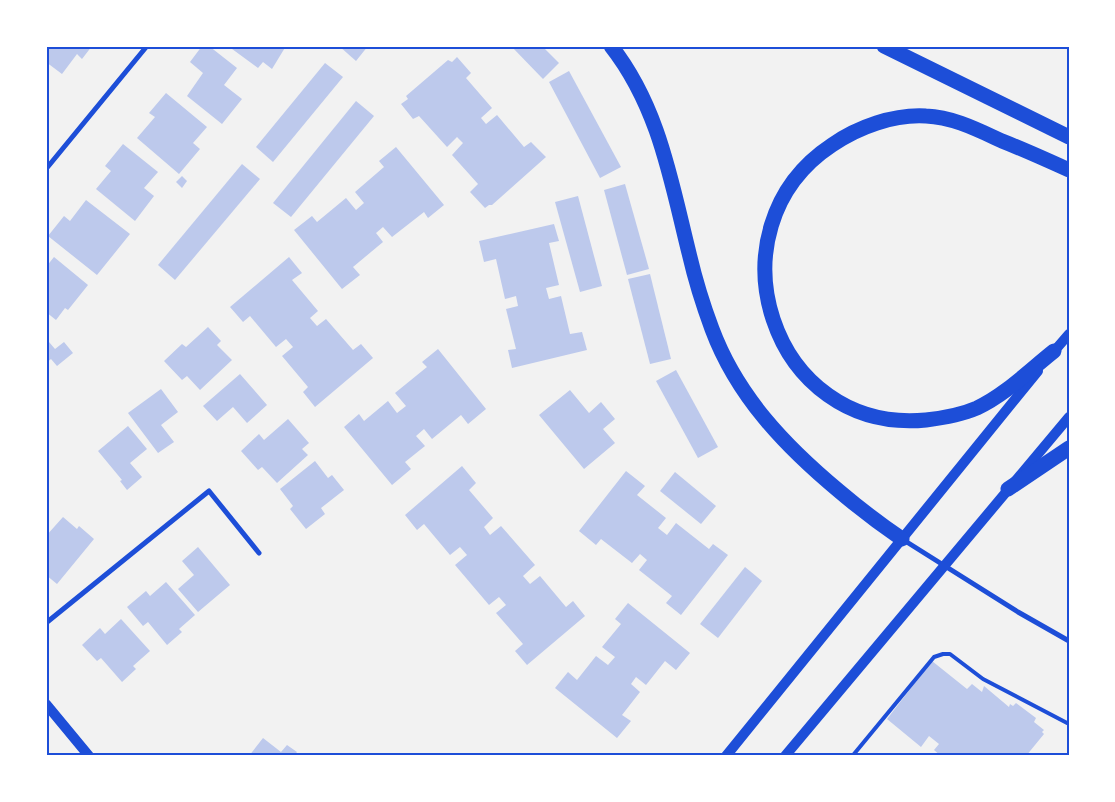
<svg xmlns="http://www.w3.org/2000/svg" width="1115" height="802" viewBox="0 0 1115 802" font-family="Manrope,sans-serif">
<style>
.building{fill:#bdc9ec}
.lines{fill:none;stroke-linecap:round;stroke-linejoin:round}
.service{stroke:#1d4ed8;stroke-width:4}
.minor{stroke:#1d4ed8;stroke-width:5}
.secondary{stroke:#1d4ed8;stroke-width:10}
.motorway{stroke:#1d4ed8;stroke-width:15}
.neatline{fill:none;stroke:#1d4ed8;stroke-width:2}
</style>
<rect width="100%" height="100%" fill="#f2f2f2"/>
<g class="building">
<polygon points="46,46 92,46 82,59 77,54 62,74 46,62"/>
<polygon points="202,46 209,46 237,68 224,85 242,99 222,124 187,96 203,73 190,62"/>
<polygon points="228,46 286,46 272,69 263,62 258,68"/>
<polygon points="339,46 368,46 356,61"/>
<polygon points="511,46 542,46 559,63 543,79"/>
<polygon points="457,57 471,73 466,78 492,108 481,118 486,124 497,115 524,147 531,142 546,157 492,205 489,205 485,208 470,192 478,184 452,155 463,143 457,137 447,147 419,116 413,119 401,104 408,99 406,96 448,60 452,62"/>
<polygon points="325,63 343,77 273,162 256,147"/>
<polygon points="569,71 621,167 600,178 549,82"/>
<polygon points="166,93 207,127 193,143 200,149 179,174 137,138 155,117 149,113"/>
<polygon points="356,101 374,116 291,217 273,203"/>
<polygon points="123,144 158,172 144,188 154,196 135,221 96,189 111,171 105,166"/>
<polygon points="396,147 444,205 428,218 424,212 392,237 383,227 376,233 383,242 353,267 360,275 342,289 294,230 312,216 317,222 346,198 356,210 364,203 355,192 384,167 379,161"/>
<polygon points="242,164 260,179 175,280 158,265"/>
<polygon points="182,176 187,181 182,188 176,182"/>
<polygon points="625,184 649,269 627,275 604,190"/>
<polygon points="578,196 602,286 580,292 555,202"/>
<polygon points="86,200 130,234 97,275 48,236 64,216 70,221"/>
<polygon points="554,224 559,241 549,243 559,285 546,288 549,299 561,296 570,334 582,332 587,350 512,368 508,350 516,349 506,309 518,306 516,296 505,299 496,259 484,262 479,241"/>
<polygon points="54,257 88,285 68,310 65,308 56,320 46,312 46,267"/>
<polygon points="289,257 302,273 292,280 318,311 310,318 317,326 326,319 353,350 361,344 373,358 315,407 303,392 308,387 282,356 293,347 286,339 276,347 250,316 243,322 230,307"/>
<polygon points="650,274 671,359 650,364 628,279"/>
<polygon points="208,327 221,341 217,345 232,360 200,390 187,376 182,380 164,361 182,344 186,347"/>
<polygon points="49,342 55,349 64,342 73,353 57,366 51,359 46,363 46,344"/>
<polygon points="438,349 486,409 468,424 461,415 432,439 424,429 416,436 425,446 405,462 411,469 392,485 344,427 359,414 364,421 388,401 397,413 406,406 395,393 427,367 422,362"/>
<polygon points="676,370 718,447 698,458 656,381"/>
<polygon points="240,374 267,405 247,423 233,407 217,421 203,406"/>
<polygon points="161,389 178,412 161,425 174,442 158,453 128,413"/>
<polygon points="570,390 589,413 601,402 615,419 603,429 615,443 584,469 539,415"/>
<polygon points="288,419 309,443 302,449 308,455 277,483 262,467 258,470 241,451 259,434 264,440"/>
<polygon points="128,426 147,449 130,463 142,477 127,490 120,481 122,480 98,451"/>
<polygon points="315,461 328,478 332,475 344,490 321,508 325,514 306,529 290,509 293,506 280,489"/>
<polygon points="462,466 476,483 469,490 493,518 484,527 490,535 501,526 535,565 523,576 530,584 540,576 566,607 573,601 585,616 527,665 515,651 523,644 496,613 506,605 499,597 489,605 455,565 467,555 460,547 450,555 424,524 417,530 405,515"/>
<polygon points="626,471 645,486 637,495 666,518 658,528 667,535 676,523 709,549 713,544 728,555 681,615 666,603 672,596 639,570 647,560 640,554 632,563 601,539 596,545 579,531"/>
<polygon points="675,472 716,506 701,524 660,491"/>
<polygon points="63,517 77,529 79,526 94,539 57,584 46,575 46,536"/>
<polygon points="198,547 230,585 198,612 178,589 194,575 182,561"/>
<polygon points="745,567 762,581 718,638 700,624"/>
<polygon points="166,582 195,615 179,629 182,632 167,645 148,622 143,626 127,607 146,591 150,596"/>
<polygon points="628,603 690,653 676,670 665,661 646,685 636,677 631,684 640,692 622,715 631,721 617,738 555,688 568,672 577,680 596,656 608,665 615,657 602,647 621,624 615,619"/>
<polygon points="121,619 150,651 133,666 136,669 122,682 101,658 97,661 82,645 100,628 105,634"/>
<polygon points="932,661 967,689 972,684 982,692 984,686 1009,707 1010,704 1013,706 1016,703 1036,718 1034,722 1044,730 1042,732 1044,734 1026,756 941,756 934,750 939,744 929,736 921,747 887,719"/>
<polygon points="263,738 281,752 287,745 297,752 294,756 249,756"/>
</g>
<g class="lines">
<polyline class="service" points="854,754 934,657 943,654 950,654 983,679 1069,724"/>
<g class="minor">
<polyline points="46,169 147,46"/>
<polyline points="902,539 1018,612 1069,641"/>
<polyline points="46,623 209,491 259,553"/>
</g>
<g class="secondary">
<polyline points="1050,356 1069,334"/>
<polyline points="46,704 89,756"/>
<polyline points="726,756 1038,371"/>
<polyline points="785,756 1069,417"/>
</g>
<g class="motorway">
<path d="M611,46c48,61 60,135 78,207 6,26 14,52 23,76 25,67 73,117 127,162 20,17 41,33 63,48"/>
<polyline points="884,46 1069,137"/>
<path d="M1054,351c-24,19 -49,44 -77,57 -16,7 -34,10 -51,12 -155,15 -221,-191 -94,-275 26,-18 62,-31 94,-29 27,1 52,14 76,25 23,9 45,19 67,29"/>
<polyline points="1008,489 1069,448"/>
</g>
</g>
<rect width="1115" height="802" fill="none" stroke="#ffffff" stroke-width="95"/>
<rect x="48" y="48" width="1020" height="706" class="neatline"/>
</svg>
